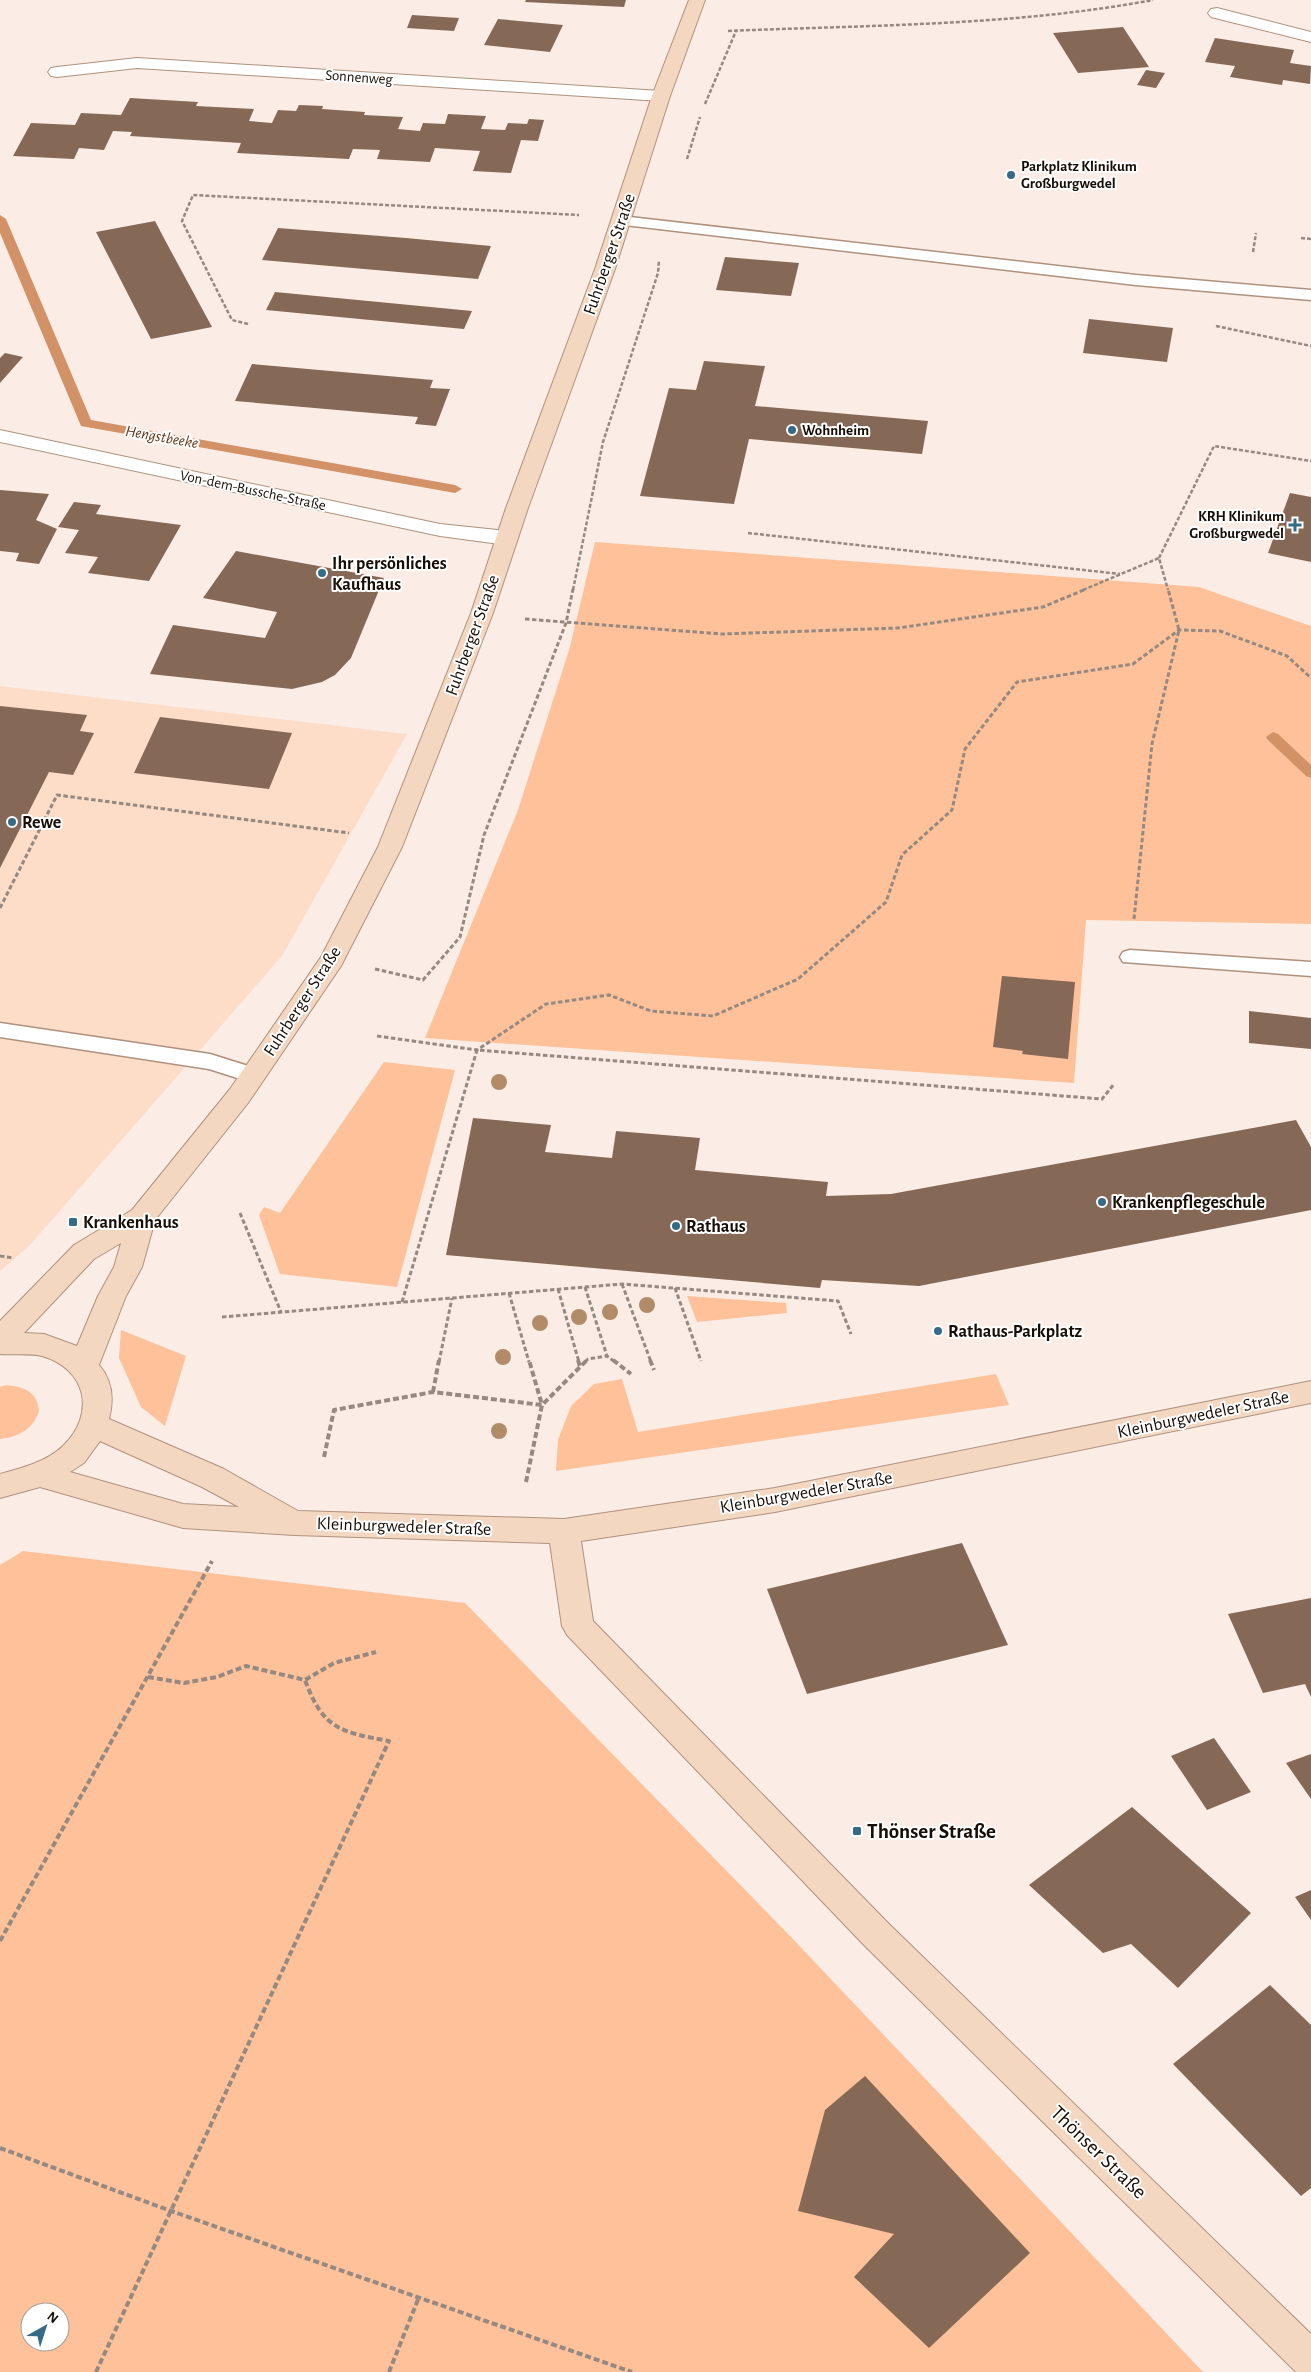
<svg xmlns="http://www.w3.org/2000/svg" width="1311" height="2372" viewBox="0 0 1311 2372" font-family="'Alegreya Sans',sans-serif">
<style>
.built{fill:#fddcc8}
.green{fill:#fec19a;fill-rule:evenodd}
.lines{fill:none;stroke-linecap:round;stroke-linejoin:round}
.stream{fill:#d39167;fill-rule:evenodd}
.building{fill:#856856}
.lane-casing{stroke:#af917d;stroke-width:3}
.street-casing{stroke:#af917d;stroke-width:2}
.secondary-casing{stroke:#af917d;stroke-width:2}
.path-far2{stroke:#958981;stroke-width:2.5;stroke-dasharray:4 2;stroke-linecap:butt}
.path-far1{stroke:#958981;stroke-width:3;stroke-dasharray:4.5 2.5;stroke-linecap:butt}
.path{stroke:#958981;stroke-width:4;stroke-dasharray:6 3;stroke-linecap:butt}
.lane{fill:#fff;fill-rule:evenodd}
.street{fill:#fff;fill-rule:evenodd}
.secondary{fill:#f4d7c1;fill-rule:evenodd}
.tree{fill:#b28b69}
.poi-dot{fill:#366b87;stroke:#fff;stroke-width:2}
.labels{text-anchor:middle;stroke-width:4;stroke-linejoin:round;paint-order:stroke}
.far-street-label{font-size:15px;fill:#170d06;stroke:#fff}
.far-poi-label{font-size:15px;font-weight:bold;fill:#170d06;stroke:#fff;text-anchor:start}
.far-water-label{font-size:16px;font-style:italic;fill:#5f3414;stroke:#fff}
.street-label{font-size:18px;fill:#170d06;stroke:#fff}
.poi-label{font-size:18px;font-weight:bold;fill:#170d06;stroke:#fff;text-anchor:start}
.near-poi-label{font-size:21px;font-weight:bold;fill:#170d06;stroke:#fff;text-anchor:start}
.near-street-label{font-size:21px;fill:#170d06;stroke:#fff}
</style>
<rect width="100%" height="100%" fill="#fbede5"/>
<polygon class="built" points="0,686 407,734 282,956 30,1245 0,1271"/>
<g class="green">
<polygon points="595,542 1199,587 1311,626 1311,924 1086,920 1074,1083 425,1038 518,810 570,647"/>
<polygon points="384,1062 455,1070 397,1287 280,1274 259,1215 264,1207 280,1213"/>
<polygon points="687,1296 786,1303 787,1313 697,1322"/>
<polygon points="121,1330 186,1356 165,1426 141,1407 119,1358"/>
<polygon points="996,1374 1009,1405 556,1471 558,1440 571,1406 594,1384 622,1379 638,1432"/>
<path d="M6,1385c18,2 31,6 33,26 -6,18 -20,26 -39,28v-52z"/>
<path d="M23,1551l442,52 326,334 412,435h-1203v-807zM30,2312h30v30h-30z"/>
</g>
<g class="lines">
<g class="stream">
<polygon points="0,215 6,219 91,420 455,485 462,489 455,493 81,426 0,233"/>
<polygon points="1273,732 1278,734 1311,765 1311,778 1306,776 1268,740 1266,737"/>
</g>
</g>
<g class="building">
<polygon points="526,0 626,0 624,7 525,2"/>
<polygon points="412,15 459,18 454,31 407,28"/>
<polygon points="498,19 563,25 550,52 484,45"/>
<polygon points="1123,27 1149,67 1078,73 1053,33"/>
<polygon points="1215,38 1294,50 1290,63 1311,66 1310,84 1283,80 1282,85 1230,77 1235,66 1205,62"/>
<polygon points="1146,70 1165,73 1156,88 1137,85"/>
<polygon points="130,98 198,102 196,106 254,109 249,121 272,123 278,110 296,111 299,105 323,106 322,109 365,112 364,115 403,117 398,129 420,131 423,123 445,124 448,114 486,116 481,129 505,130 508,123 527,124 529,119 544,120 538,141 521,140 511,173 473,171 480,151 435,148 430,162 377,159 380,150 353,149 349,159 237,153 241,143 130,136 132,132 113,131 104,150 79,148 74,159 13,156 31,123 75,125 81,113 121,115"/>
<polygon points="155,221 166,242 212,327 151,339 96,232"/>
<polygon points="278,228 406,238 491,246 478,279 262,260"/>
<polygon points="725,257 799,263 791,296 716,290"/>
<polygon points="275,292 472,311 464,329 266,310"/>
<polygon points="1089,319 1173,328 1167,362 1083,353"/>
<polygon points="5,353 23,357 0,383 0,358"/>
<polygon points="704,361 765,366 755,406 928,421 922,454 749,439 734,504 640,496 669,388 696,390"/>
<polygon points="252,364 433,380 430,388 450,389 436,426 415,424 418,417 235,401"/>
<polygon points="0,490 49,494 36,520 57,529 39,564 16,561 19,553 0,551"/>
<polygon points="1290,493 1311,497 1311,562 1268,553"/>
<polygon points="74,502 101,505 96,514 181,525 149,581 88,573 98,557 65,553 79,530 58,527"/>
<polygon points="236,551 384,578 351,658 335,675 322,682 292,689 150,674 173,625 265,638 277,612 203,598"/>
<polygon points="0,706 87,715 80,731 94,733 73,775 49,772 0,868"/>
<polygon points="160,717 292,733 269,789 134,773"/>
<polygon points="1002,976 1075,982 1068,1059 1022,1054 1023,1051 993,1047"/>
<polygon points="1249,1011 1311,1018 1311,1049 1249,1043"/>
<polygon points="473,1118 551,1125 545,1152 612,1158 616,1131 700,1138 695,1170 828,1182 826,1196 891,1194 1296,1120 1311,1147 1311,1210 919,1286 822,1280 820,1288 446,1255"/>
<polygon points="962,1543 1008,1645 807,1694 767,1589"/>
<polygon points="1311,1598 1311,1697 1305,1684 1263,1693 1228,1614"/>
<polygon points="1214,1738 1251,1792 1207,1810 1171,1756"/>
<polygon points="1311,1754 1311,1799 1286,1763"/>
<polygon points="1132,1807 1251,1913 1178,1988 1131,1944 1103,1953 1029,1885"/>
<polygon points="1311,1890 1311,1920 1295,1897"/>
<polygon points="1270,1985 1311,2025 1311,2188 1301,2196 1173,2064"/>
<polygon points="865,2076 1030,2253 929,2348 854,2277 894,2234 798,2211 825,2110"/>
</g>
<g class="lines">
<g class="lane-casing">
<g id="lane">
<polygon points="621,216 1136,275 1311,290 1311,300 1136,285 616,224 613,221 616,218"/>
<polygon points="1130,950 1311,962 1311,976 1123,962 1120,957 1123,952"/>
<polygon points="0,1023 210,1054 261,1070 264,1075 261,1080 253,1083 209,1069 0,1037"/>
</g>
</g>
<g class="street-casing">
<g id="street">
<polygon points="1217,8 1311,32 1311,42 1211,17 1208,13 1211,9"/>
<polygon points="137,58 661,91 667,92 670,96 667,100 661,101 137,68 57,77 51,76 48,72 51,68 57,67"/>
<polygon points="0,430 440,524 507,531 515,533 518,538 515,543 507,545 440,536 0,442"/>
</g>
</g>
<g class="secondary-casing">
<path id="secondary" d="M689,0h16l-35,96 -55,173 -87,239 -35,105 -91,234 -61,119 -93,137 -93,117 -13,47 -16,29 -27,69c14,16 15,35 10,54l115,50 74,42 266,8 211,-31 536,-107v22l-536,109 -194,29 12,80 295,302 423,411v38h-15l-432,-427 -297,-310 -5,-9 -12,-83 -256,-8 -111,-7 -143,-41 -40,11v-24c22,-6 46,-12 63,-28 33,-32 24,-77 -21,-90 -12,-3 -29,-1 -42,-2v-33l74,-76 58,-35 98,-121 91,-132 57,-110 93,-234 35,-105 89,-239 57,-173zM121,1243l-7,24 -16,29 -21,50 -33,-12 -20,-1 70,-74zM100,1441l102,46 37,20 -56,-3 -113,-32 14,-9z"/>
</g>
<g class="path-far2">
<path d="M728,31c141,-6 286,-5 425,-31"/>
<polyline points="705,104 736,31"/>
<polyline points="687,159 700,117"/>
<polyline points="1301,238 1311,239"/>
<polyline points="1253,252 1256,233"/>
<polyline points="248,324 232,320 182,221 193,195 579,215"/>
<polyline points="1216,326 1311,346"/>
<polyline points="748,533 1120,574"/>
<polyline points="1159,558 1214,446 1311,461"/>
<polyline points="573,590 603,442 658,273 659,260"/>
<polyline points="1083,590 1159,558 1168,590"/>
</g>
<g class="path-far1">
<polyline points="525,619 722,634 898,628 1043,607 1086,589"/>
<polyline points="0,908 57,795 349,833"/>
<polyline points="1134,919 1152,744 1179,630 1168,589"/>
<polyline points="375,969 423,980 460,937 484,835 566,623 573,589"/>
<polyline points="377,1036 477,1050 546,1004 609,995 651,1011 713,1016 798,979 886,902 902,855 952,810 965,749 1017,682 1133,664 1179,630 1220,631 1287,656 1311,678"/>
<polyline points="240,1213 281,1312"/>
<polyline points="0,1256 14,1258"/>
<polyline points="622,1284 651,1362"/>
<polyline points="585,1287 607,1356"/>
<polyline points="675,1288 701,1361"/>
<polyline points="558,1289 579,1362"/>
<polyline points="509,1293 529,1362"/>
<polyline points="402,1302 477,1050 1102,1099 1114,1084"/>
<polyline points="222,1317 622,1284 838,1301 851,1334"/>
<polyline points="439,1362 452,1298"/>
<polyline points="585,1362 588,1359 607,1356 615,1362"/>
</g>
<g class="path">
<polyline points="578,1360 580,1367"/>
<polyline points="613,1360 631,1374"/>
<polyline points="650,1360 654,1370"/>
<polyline points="433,1392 439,1360"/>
<polyline points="324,1457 334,1410 433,1392 542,1405 529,1360"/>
<polyline points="526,1482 542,1405 587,1360"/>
<polyline points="148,1677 184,1683 217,1677 246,1666 305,1680 334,1663 376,1652"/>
<polyline points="0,1941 212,1561"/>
<polyline points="0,2148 171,2211 632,2372"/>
<path d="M96,2372l293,-631c-49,-9 -66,-12 -84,-61"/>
<polyline points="389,2372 419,2297"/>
</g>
<use href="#lane" class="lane"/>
<use href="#street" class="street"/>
<use href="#secondary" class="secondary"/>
</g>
<g class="tree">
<circle cx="499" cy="1082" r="8"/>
<circle cx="647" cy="1305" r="8"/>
<circle cx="610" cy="1312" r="8"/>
<circle cx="579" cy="1317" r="8"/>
<circle cx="540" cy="1323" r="8"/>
<circle cx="503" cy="1357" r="8"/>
<circle cx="499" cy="1431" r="8"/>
</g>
<g class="poi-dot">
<circle cx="1011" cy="175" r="5"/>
<circle cx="792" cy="430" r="5"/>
<path d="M1292.5 517.5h5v5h5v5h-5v5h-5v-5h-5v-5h5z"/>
<circle cx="322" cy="573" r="5"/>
<circle cx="12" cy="822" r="5"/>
<circle cx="1102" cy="1202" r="5"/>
<rect x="68" y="1217" width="10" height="10" rx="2.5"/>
<circle cx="676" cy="1226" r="5"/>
<circle cx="938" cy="1331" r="5"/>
<rect x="852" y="1826" width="10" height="10" rx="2.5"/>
</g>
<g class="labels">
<g class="far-street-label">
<text transform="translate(359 77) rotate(4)" y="5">Sonnenweg</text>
<text transform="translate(253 490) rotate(12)" y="5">Von-dem-Bussche-Straße</text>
</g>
<g class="far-poi-label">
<text x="1021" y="171">Parkplatz Klinikum<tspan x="1021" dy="17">Großburgwedel</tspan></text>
<text x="802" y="435">Wohnheim</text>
<text x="1284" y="521" text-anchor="end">KRH Klinikum<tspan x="1284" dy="17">Großburgwedel</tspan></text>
</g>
<g class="far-water-label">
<text transform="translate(162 436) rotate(10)" y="6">Hengstbeeke</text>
</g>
<g class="street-label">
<text transform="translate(609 254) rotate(-71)" y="6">Fuhrberger Straße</text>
<text transform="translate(472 635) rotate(-70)" y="6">Fuhrberger Straße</text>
<text transform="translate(302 1001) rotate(-57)" y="6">Fuhrberger Straße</text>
<text transform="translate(1203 1414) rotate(-12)" y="6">Kleinburgwedeler Straße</text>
<text transform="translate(806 1492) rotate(-10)" y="6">Kleinburgwedeler Straße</text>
<text transform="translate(404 1526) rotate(2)" y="6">Kleinburgwedeler Straße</text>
</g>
<g class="poi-label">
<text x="332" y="569">Ihr persönliches<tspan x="332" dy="21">Kaufhaus</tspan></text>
<text x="22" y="828">Rewe</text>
<text x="1112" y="1208">Krankenpflegeschule</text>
<text x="83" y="1228">Krankenhaus</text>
<text x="686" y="1232">Rathaus</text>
<text x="948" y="1337">Rathaus-Parkplatz</text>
</g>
<g class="near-poi-label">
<text x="867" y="1838">Thönser Straße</text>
</g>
<g class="near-street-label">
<text transform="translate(1099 2152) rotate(44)" y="7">Thönser Straße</text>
</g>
</g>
<g transform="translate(45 2327) rotate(39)"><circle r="24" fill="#ffffff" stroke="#a29e9b"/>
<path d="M0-4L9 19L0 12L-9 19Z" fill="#366b87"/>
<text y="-8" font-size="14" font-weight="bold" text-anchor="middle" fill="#170d06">N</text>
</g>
</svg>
